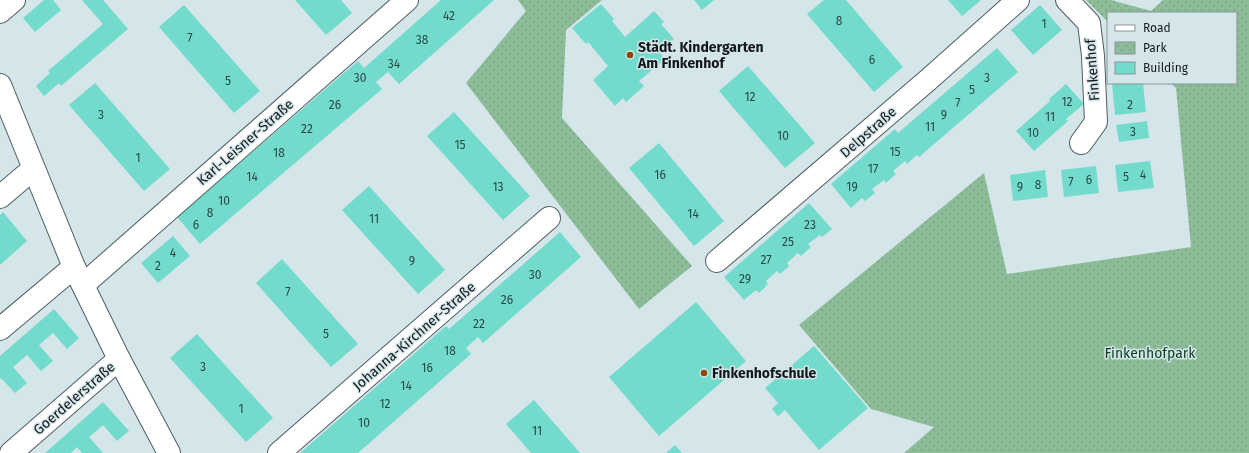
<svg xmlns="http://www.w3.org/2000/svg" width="1249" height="453" viewBox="0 0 1249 453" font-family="'Fira Sans',sans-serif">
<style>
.park{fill:url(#park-dots)}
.building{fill:#72dbcb}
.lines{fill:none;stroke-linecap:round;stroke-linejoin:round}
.street-casing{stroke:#4e5d60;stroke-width:24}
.street{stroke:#fff;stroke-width:22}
.poi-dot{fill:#864907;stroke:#d5e6ea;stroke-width:1.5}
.labels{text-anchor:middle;stroke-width:3;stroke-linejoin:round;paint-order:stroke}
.number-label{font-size:12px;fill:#2a4946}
.poi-label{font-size:14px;font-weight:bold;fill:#12181a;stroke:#d5e6ea;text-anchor:start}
.street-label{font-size:14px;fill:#12181a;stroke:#d5e6ea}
.park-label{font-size:14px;fill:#063d1c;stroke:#d5e6ea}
</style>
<defs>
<pattern id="park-dots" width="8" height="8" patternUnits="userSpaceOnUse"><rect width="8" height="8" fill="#8dbc99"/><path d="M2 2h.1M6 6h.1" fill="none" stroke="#79a183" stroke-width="1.8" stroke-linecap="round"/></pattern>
</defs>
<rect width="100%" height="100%" fill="#d5e6ea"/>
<g class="park">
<polygon points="518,0 602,0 566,30 562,118 692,266 639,309 466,83 526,11"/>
<polygon points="1086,0 1111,0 1151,11 1163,0 1249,0 1249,453 904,453 934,427 871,409 799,325 984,173 1007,274 1191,247 1176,88 1171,83 1236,83 1236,13 1108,13 1108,22"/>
</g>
<g class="building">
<polygon points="44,0 53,0 61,10 35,32 23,18"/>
<polygon points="82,0 103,0 128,29 61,86 59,83 44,96 36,86 50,73 48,71 103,24"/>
<polygon points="295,0 341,0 352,13 326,35"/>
<polygon points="441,0 494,0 399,84 388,72 376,82 382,89 200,244 177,217 358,61 364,68"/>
<polygon points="694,0 714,0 702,10"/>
<polygon points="824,0 846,0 903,67 874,92 807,14"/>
<polygon points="948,0 981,0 962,16"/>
<polygon points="601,4 614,19 612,21 625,37 654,11 664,22 661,24 674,39 659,52 665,59 639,81 644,86 626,102 623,98 615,106 593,80 608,66 588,42 586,44 572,28"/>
<polygon points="184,5 260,91 234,113 159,27"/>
<polygon points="1040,5 1062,30 1033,55 1011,30"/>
<polygon points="997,48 1018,72 919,157 917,155 907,164 905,161 893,171 896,174 886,183 884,180 872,189 875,193 865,201 862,198 851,208 831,184 895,129 898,133"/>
<polygon points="748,66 815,143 785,168 719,91"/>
<polygon points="95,83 170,169 144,191 69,105"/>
<polygon points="1112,83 1143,83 1146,112 1115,115"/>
<polygon points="1066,84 1084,104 1066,119 1068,121 1034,151 1016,131 1050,101 1049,99"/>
<polygon points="454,112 530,196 503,220 427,136"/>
<polygon points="1147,121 1149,138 1119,142 1116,125"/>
<polygon points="659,143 724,221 694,246 629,168"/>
<polygon points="1150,161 1154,188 1118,192 1115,165"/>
<polygon points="1096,166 1099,193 1064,197 1061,170"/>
<polygon points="1045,170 1048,197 1013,201 1010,175"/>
<polygon points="369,186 445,270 418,294 342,210"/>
<polygon points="809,203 832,229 822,237 820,235 808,244 811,247 801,256 798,253 787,263 789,266 780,274 777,271 766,281 768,284 759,293 756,290 744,300 724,277"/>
<polygon points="3,212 27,241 0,265 0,215"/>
<polygon points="560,232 581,257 483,343 478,337 466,348 471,354 358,453 300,453 446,326 449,329"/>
<polygon points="173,236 190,256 158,283 141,263"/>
<polygon points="282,259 358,344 331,367 256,283"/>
<polygon points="696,302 746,361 659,436 609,377"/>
<polygon points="54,309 79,338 67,349 53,333 39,345 53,361 41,371 27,355 13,367 27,383 15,393 1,378 0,379 0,356"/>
<polygon points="197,334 273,418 246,442 170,358"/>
<polygon points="814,346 868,408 819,450 785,410 778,416 772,409 778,403 765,388"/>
<polygon points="534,400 568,439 580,453 531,453 506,424"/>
<polygon points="103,402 129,431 117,441 103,425 89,437 103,453 82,453 77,447 71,453 45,453"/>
<polygon points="675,445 682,453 666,453"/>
</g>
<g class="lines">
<g class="street-casing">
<g id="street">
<polyline points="1067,0 1089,23 1093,56 1096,122 1081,143"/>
<polyline points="0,12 14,0"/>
<polyline points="0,85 74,267 119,359 169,453"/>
<polyline points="0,197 33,169"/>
<polyline points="717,261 928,80 1018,0"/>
<polyline points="83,285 407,0"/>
<polyline points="0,329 74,267"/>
<polyline points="11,453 119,359"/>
<polyline points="279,453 549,218"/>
</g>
</g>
<use href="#street" class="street"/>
</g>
<g class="poi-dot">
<circle cx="630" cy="55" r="4"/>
<circle cx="704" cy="373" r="4"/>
</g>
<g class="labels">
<g class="number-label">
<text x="449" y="20">42</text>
<text x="839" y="25">8</text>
<text x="1044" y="28">1</text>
<text x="190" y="42">7</text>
<text x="422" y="44">38</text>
<text x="872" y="64">6</text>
<text x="394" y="68">34</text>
<text x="360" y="82">30</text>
<text x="987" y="82">3</text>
<text x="228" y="85">5</text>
<text x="972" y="94">5</text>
<text x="750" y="101">12</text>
<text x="1067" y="106">12</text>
<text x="958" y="107">7</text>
<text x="335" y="109">26</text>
<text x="1130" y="109">2</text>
<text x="101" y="119">3</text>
<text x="944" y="119">9</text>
<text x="1050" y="121">11</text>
<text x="930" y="131">11</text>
<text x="307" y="133">22</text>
<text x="1133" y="136">3</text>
<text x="1033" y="137">10</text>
<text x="783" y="140">10</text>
<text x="460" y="149">15</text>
<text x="895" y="156">15</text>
<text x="279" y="157">18</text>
<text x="138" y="162">1</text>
<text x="873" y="173">17</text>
<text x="660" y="179">16</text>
<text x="1143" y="179">4</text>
<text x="252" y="181">14</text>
<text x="1126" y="181">5</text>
<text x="1089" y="184">6</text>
<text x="1071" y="186">7</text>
<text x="1038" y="189">8</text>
<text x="498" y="191">13</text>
<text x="852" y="191">19</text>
<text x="1020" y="191">9</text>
<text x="224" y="205">10</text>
<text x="210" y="217">8</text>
<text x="693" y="218">14</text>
<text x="374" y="223">11</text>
<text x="196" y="229">6</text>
<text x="810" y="229">23</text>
<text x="788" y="246">25</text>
<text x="173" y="257">4</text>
<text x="766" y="264">27</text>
<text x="412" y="265">9</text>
<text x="158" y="270">2</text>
<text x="535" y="279">30</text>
<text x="745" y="283">29</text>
<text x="288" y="296">7</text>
<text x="507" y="304">26</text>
<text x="479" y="328">22</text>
<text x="326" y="338">5</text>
<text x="450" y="355">18</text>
<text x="203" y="371">3</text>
<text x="427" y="372">16</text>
<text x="406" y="390">14</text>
<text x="385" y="408">12</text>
<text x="241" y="413">1</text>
<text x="364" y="427">10</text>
<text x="537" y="435">11</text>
</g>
<g class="poi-label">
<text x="638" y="52">Städt. Kindergarten<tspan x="638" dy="16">Am Finkenhof</tspan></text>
<text x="712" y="378">Finkenhofschule</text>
</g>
<g class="street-label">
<text transform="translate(1092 70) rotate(-94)" y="5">Finkenhof</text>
<text transform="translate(868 132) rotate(-41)" y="5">Delpstraße</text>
<text transform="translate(245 142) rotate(-41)" y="5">Karl-Leisner-Straße</text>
<text transform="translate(414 336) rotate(-41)" y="5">Johanna-Kirchner-Straße</text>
<text transform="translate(74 398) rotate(-41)" y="5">Goerdelerstraße</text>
</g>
<g class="park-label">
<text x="1150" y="358">Finkenhofpark</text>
</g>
</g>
<rect x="1107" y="12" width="130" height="72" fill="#d5e6ea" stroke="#879497"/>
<rect x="1115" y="25" width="20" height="6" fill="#ffffff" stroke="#879497"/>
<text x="1143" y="32" font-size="12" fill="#12181a">Road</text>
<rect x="1115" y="42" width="20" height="12" fill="url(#park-dots)" stroke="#879497"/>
<text x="1143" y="52" font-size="12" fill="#12181a">Park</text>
<rect x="1115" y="62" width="20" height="12" fill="#72dbcb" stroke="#879497"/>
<text x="1143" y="72" font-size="12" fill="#12181a">Building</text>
</svg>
